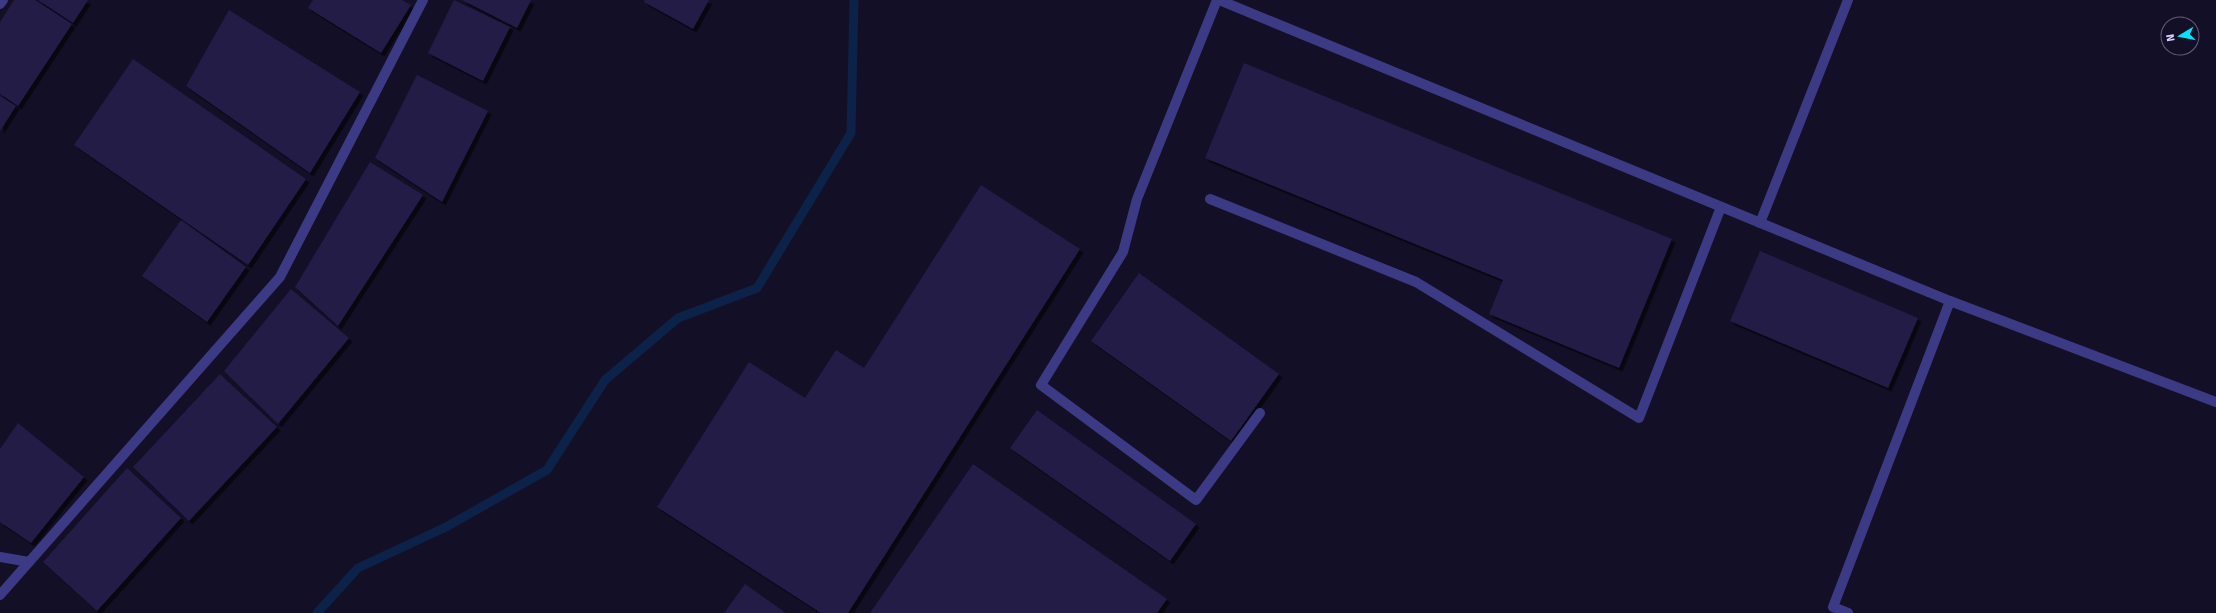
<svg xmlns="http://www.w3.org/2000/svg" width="2216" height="613" viewBox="0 0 2216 613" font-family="'Fira Sans',sans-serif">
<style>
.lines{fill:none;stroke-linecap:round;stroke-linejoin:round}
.stream{stroke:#0c2248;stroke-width:9}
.building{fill:#241b47;filter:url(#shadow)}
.lane{stroke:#3d3a85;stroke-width:10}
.street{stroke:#3d3a85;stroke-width:10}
</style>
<defs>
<filter id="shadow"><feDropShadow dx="3.5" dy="3.5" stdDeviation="0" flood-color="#0009"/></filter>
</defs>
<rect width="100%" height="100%" fill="#130f26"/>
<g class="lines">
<polyline class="stream" points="317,613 358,568 446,527 547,470 605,380 678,318 757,288 851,133 854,0"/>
</g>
<g class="building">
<polygon points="14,0 35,0 72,24 18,106 0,94 0,22"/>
<polygon points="38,0 88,0 73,23"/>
<polygon points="313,0 402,0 411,5 381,53 308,8"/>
<polygon points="454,0 510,27 483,81 428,53"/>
<polygon points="462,0 531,0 517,28"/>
<polygon points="645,0 709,0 693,29 644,2"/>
<polygon points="229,10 360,92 310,173 186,86"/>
<polygon points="133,59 306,179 248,265 74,145"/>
<polygon points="1244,63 1672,239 1619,368 1489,314 1503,280 1205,158"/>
<polygon points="417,75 488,111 442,202 375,158"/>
<polygon points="0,96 16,106 0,131"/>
<polygon points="370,162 423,195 338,326 295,287"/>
<polygon points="981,185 1080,249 848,613 821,613 657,507 749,362 805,398 836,350 864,368"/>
<polygon points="181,220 246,267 207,322 142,276"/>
<polygon points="1760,251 1918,318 1888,388 1730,321"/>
<polygon points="1139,273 1279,374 1231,441 1091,341"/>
<polygon points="291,289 349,338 278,424 224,371"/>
<polygon points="220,374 277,427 189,521 133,467"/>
<polygon points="1037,410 1196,524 1170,561 1010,448"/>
<polygon points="18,423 84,477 31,543 0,522 0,449"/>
<polygon points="973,464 1167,599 1157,613 870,613"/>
<polygon points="127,468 181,518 97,611 43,562"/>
<polygon points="745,584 786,613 724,613"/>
</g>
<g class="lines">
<g class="lane">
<polyline points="1217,0 1137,199 1123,252 1041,385 1196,500 1260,413"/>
<polyline points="1210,199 1416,282 1639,418 1721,207"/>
<polyline points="1760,223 1848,0"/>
<polyline points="1848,613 1833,607 1950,301"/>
</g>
<g class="street">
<polyline points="1219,0 1950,301 2216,402"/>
<polyline points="0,4 3,0"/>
<polyline points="0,557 29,562"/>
<polyline points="0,595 280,277 423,0"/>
</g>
</g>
<g transform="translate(2180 36) rotate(260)"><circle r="19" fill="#130f26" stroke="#625e7d"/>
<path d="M0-3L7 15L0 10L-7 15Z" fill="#00e5ff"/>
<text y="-6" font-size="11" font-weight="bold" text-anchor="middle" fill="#d9d4ff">N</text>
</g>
</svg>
